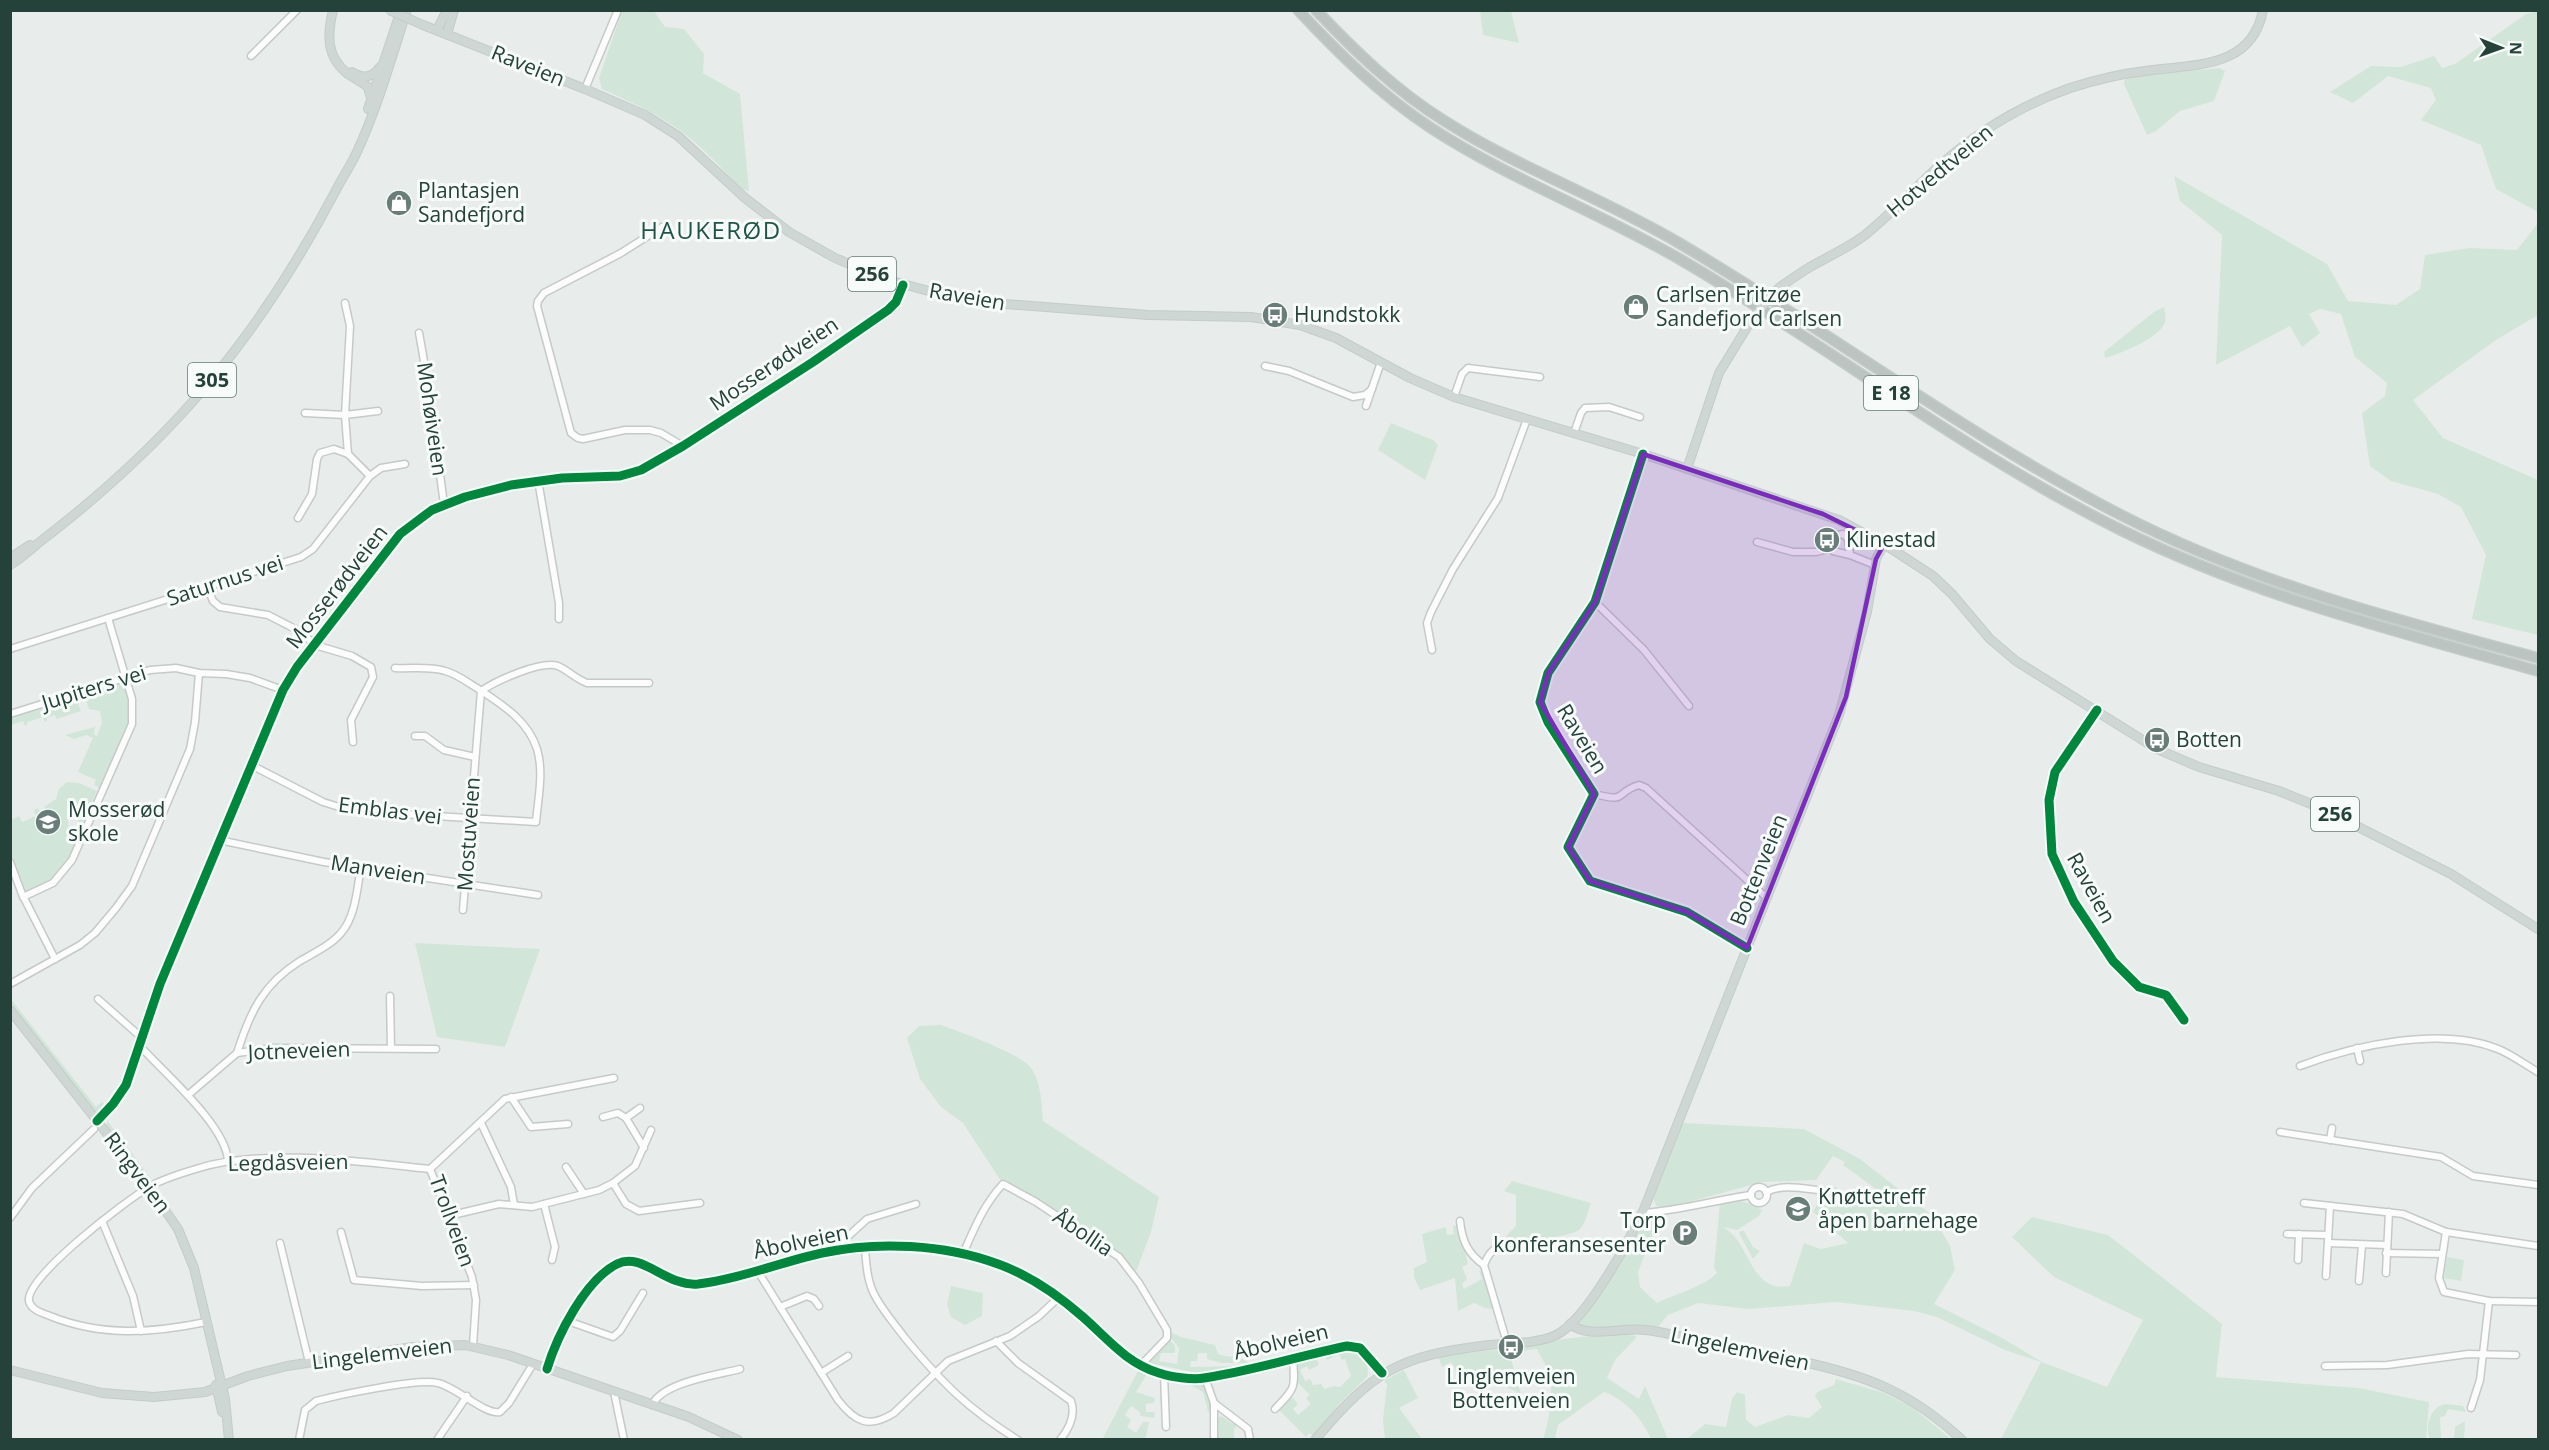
<svg xmlns="http://www.w3.org/2000/svg" width="2549" height="1450" viewBox="0 0 2549 1450" font-family="'Open Sans',sans-serif">
<style>
.green{fill:#d1e6d8;fill-rule:evenodd}
.lines{fill:none;stroke-linecap:round;stroke-linejoin:round}
.minor-casing{stroke:#c5cac8;stroke-width:9}
.major-casing{stroke:#c3ccc9;stroke-width:10}
.highway-casing{stroke:#c3ccc9;stroke-width:12}
.minor{stroke:#fcfcfc;stroke-width:6}
.major{stroke:#cfd7d5;stroke-width:8}
.highway{stroke:#bcc4c2;stroke-width:9}
.major-bridge-casing{stroke:#c3ccc9;stroke-width:10;stroke-linecap:butt}
.major-bridge{stroke:#cfd7d5;stroke-width:8}
.cycleway-casing{stroke:#f7fbf9;stroke-width:13}
.cycleway{stroke:#00873e;stroke-width:9}
.marked{fill:#7b2cbf;fill-opacity:0.2;stroke:#7b2cbf;stroke-width:4.5;stroke-linejoin:round}
.labels{text-anchor:middle;stroke-width:6;stroke-linejoin:round;paint-order:stroke}
.shield{fill:#f7fbf9;stroke:#637a73;stroke-width:1.5}
.shield-label{font-size:20px;font-weight:bold;fill:#24423a}
.street-label{font-size:21px;fill:#24423a;stroke:#f7fbf9}
.poi-label{font-size:21px;fill:#24423a;stroke:#f7fbf9;text-anchor:start}
.quarter-label{font-size:24px;letter-spacing:1.5px;fill:#1f5548;stroke:#f7fbf9}
</style>
<rect width="100%" height="100%" fill="#e8edeb"/>
<g class="green">
<path d="M622,11h32l11,16 19,2 20,25 -1,19 37,21 9,97 -7,-2c-17,-17 -33,-35 -51,-50 -26,-22 -58,-36 -89,-50l-3,-11z"/>
<polygon points="1480,11 1511,11 1519,43 1483,35"/>
<polygon points="2538,11 2538,212 2496,189 2481,145 2421,120 2436,100 2431,88 2388,76 2353,103 2330,92 2371,66 2401,67 2434,56 2442,68 2455,64 2526,14"/>
<polygon points="2220,68 2225,71 2214,101 2180,111 2156,131 2147,135 2124,84 2125,77"/>
<polygon points="2174,176 2327,264 2348,301 2396,305 2420,289 2425,255 2470,248 2517,250 2538,223 2538,315 2496,340 2413,400 2443,438 2538,480 2538,635 2472,619 2486,555 2461,507 2438,494 2391,481 2370,466 2362,413 2385,396 2387,383 2355,357 2341,314 2320,309 2309,314 2320,333 2302,347 2290,326 2216,365 2222,235 2180,201"/>
<path d="M2164,307c1,5 2,11 1,15 -5,16 -45,32 -60,36l-1,-6 50,-40z"/>
<polygon points="1391,423 1433,440 1438,445 1425,480 1378,450"/>
<path d="M120,681l5,2 4,12 1,28 -30,65 -6,-3 2,-5 -18,-8 15,-34 -7,-3 -12,4 -9,-4 30,-8 -1,8 3,1 5,-13 -2,-12 -11,-2 -3,-9 -5,1 -1,-3c15,-5 25,-12 40,-17z"/>
<polygon points="76,699 81,711 56,719 55,715 47,718 47,721 45,722 43,717 27,722 27,725 25,726 23,721 11,725 11,716"/>
<path d="M67,782l12,1 18,8 -6,13 1,7c-14,31 -27,76 -67,81l-14,-35v-37l8,-4 3,6 14,-6 -2,-6 4,-2 2,5 5,-2 -1,-4 12,-8 3,-10zM68,819h10l2,12 -11,2z"/>
<polygon points="415,943 540,949 505,1047 437,1037"/>
<path d="M10,998l86,109 6,-5 4,4 -9,6c-20,-22 -86,-87 -87,-114z"/>
<path d="M941,1025c17,6 80,29 89,42 12,14 11,37 13,54l116,76 -8,35 -17,45 -15,-20 -116,-73 -40,-61 -22,-16 -21,-28 -13,-41 12,-12z"/>
<polygon points="107,1120 151,1179 150,1180 107,1128"/>
<path d="M1683,1123l121,6 56,30 73,57 17,30 5,24 -21,34 70,35 38,23 65,25 36,-67 -89,-43 -42,-40 20,-20 76,18 114,89 -6,53 143,11 70,14 -3,37h-425l40,-77 -36,-12 -68,-33 -23,-6 -78,-9 -87,7 -51,-6 -30,12 -9,11 -68,7 -19,-9 59,-88 21,-18h7l-21,54 2,15 17,16c21,-11 43,-14 60,-30l-3,-5 6,-66c17,-3 28,-1 42,8l-3,6 -22,14 -14,-3c28,14 26,67 67,59l14,-43 17,6 27,-6 -35,-31 7,-13 5,1 9,-14 31,22 11,-19 -33,-24 2,-3 -12,-6 -17,24 -54,2 -95,26 -11,-2 -3,-9z"/>
<path d="M1512,1181l79,22c-10,32 -9,28 -40,35l-3,5 -39,-2 -3,-5 10,-10v-31l-12,-4z"/>
<polygon points="1453,1226 1458,1226 1460,1230 1468,1264 1462,1267 1467,1279 1462,1284 1464,1289 1482,1279 1479,1271 1485,1271 1494,1309 1485,1308 1474,1303 1458,1311 1455,1278 1420,1290 1414,1277 1414,1268 1427,1262 1422,1234 1446,1227 1447,1235 1454,1234"/>
<polygon points="1741,1231 1744,1231 1753,1247 1760,1251 1753,1259 1739,1233"/>
<polygon points="2447,1257 2464,1260 2461,1281 2444,1278"/>
<polygon points="951,1286 983,1293 982,1316 965,1325 951,1317 947,1304"/>
<path d="M1623,1332l14,5 -22,23 -8,18 32,21 6,-13 23,53h-17c-7,-18 -27,-41 -47,-47l-46,33 -3,14h-12c6,-17 12,-52 5,-69 -3,-7 -8,-14 -11,-21l-17,2 1,-7z"/>
<path d="M1172,1333l9,4 34,8 3,9c10,4 23,1 30,9h-26l-15,-4v-6h-9l-1,8h-6l-1,6 47,-1 -40,7 -47,-10 -1,-2 21,-21 5,6v7h-14l-2,8 18,3 2,-16 -9,-12z"/>
<polygon points="1345,1347 1355,1348 1367,1360 1368,1376 1341,1402 1313,1436 1309,1433 1306,1437 1279,1410 1292,1397 1298,1404 1293,1409 1298,1415 1311,1404 1306,1398 1310,1395 1297,1382 1296,1360 1314,1354 1319,1365 1309,1370 1307,1366 1300,1370 1305,1381 1310,1379 1313,1385 1321,1384 1324,1389 1334,1386 1340,1387 1351,1376 1345,1359 1342,1360 1339,1354 1327,1360 1325,1353"/>
<path d="M1495,1350l12,1 3,4 11,39 -15,-7 1,-5c-17,-7 -33,-13 -50,-10l-6,-10 -9,5 -4,-11z"/>
<polygon points="1141,1365 1150,1369 1136,1392 1155,1398 1154,1403 1146,1404 1146,1412 1155,1412 1154,1418 1140,1416 1140,1412 1131,1406 1125,1415 1131,1420 1127,1427 1136,1433 1143,1422 1149,1422 1146,1437 1142,1439 1102,1440"/>
<polygon points="1404,1370 1418,1398 1399,1408 1422,1439 1385,1439 1383,1420 1387,1384 1384,1381"/>
<polygon points="1836,1379 1884,1393 1913,1408 1951,1439 1687,1439 1705,1424 1726,1427 1732,1399 1737,1392 1745,1395 1746,1420 1755,1427 1788,1415 1809,1418 1822,1407 1815,1396 1817,1392 1834,1385"/>
<polygon points="1190,1380 1203,1385 1206,1389 1212,1414 1208,1411 1203,1392 1188,1384"/>
<path d="M2446,1404l17,2 3,6 -18,-3 -3,7 -5,1 1,22h-11c-6,-13 1,-33 16,-35z"/>
<polygon points="1221,1416 1237,1426 1234,1429 1234,1439 1218,1439 1218,1418"/>
<polygon points="2465,1421 2464,1439 2454,1439 2455,1427"/>
</g>
<g class="lines">
<g class="minor-casing">
<g id="minor">
<polyline points="251,56 297,10"/>
<polyline points="585,89 618,10"/>
<polyline points="662,227 621,253 544,293 538,301 537,306 571,433 578,438 583,439 625,430 650,430 661,433 683,446"/>
<polyline points="345,303 350,326 345,415 348,454 370,476"/>
<path d="M419,333c11,57 17,114 25,171"/>
<polyline points="1265,366 1289,371 1353,397 1365,395 1372,389"/>
<polyline points="1454,397 1462,374 1468,368 1540,377"/>
<polyline points="1366,406 1381,362"/>
<polyline points="305,413 345,415 378,411"/>
<polyline points="1574,433 1581,413 1585,408 1609,407 1640,417"/>
<polyline points="1643,454 1595,602 1548,673 1540,702 1548,722 1594,794 1568,847 1590,881 1687,912 1747,948"/>
<polyline points="538,480 559,603 559,619"/>
<polyline points="298,518 312,494 317,459 320,453 334,449 348,454"/>
<polyline points="1757,542 1793,552 1816,552 1831,548"/>
<polyline points="1850,555 1833,551 1830,546 1832,536 1843,534 1848,539 1850,555 1875,565"/>
<polyline points="207,586 213,601 220,607 268,615 301,632 315,645 352,656 371,667 373,677 351,720 353,742"/>
<polyline points="1595,602 1644,650 1689,706"/>
<polyline points="10,649 301,557 313,549 370,476 381,468 405,464"/>
<polyline points="1432,650 1427,623 1431,612 1453,569 1498,498 1527,419"/>
<polyline points="2097,710 2055,772 2049,800 2052,854 2074,902 2113,961 2139,987 2166,995 2184,1020"/>
<polyline points="10,714 150,670 176,668 199,673 226,674 250,678 283,690"/>
<polyline points="415,736 425,736 444,750 475,757"/>
<path d="M253,766l70,36 29,9 184,11c2,-23 8,-50 1,-73 -9,-29 -36,-45 -60,-61 -10,-6 -20,-14 -32,-17 -15,-5 -34,-2 -50,-3"/>
<path d="M1594,794c36,9 19,-1 45,-9l7,3 121,110"/>
<polyline points="219,840 324,862 538,895"/>
<polyline points="10,862 22,894 55,959"/>
<polyline points="23,897 53,883 72,860 132,724 132,699 108,618"/>
<path d="M463,910l18,-219c15,-10 60,-31 77,-25 11,5 18,13 29,17h62"/>
<polyline points="10,984 80,945 95,933 116,908 132,886 190,749 195,722 199,673"/>
<polyline points="390,996 391,1048"/>
<polyline points="98,999 141,1037"/>
<path d="M139,1045c24,27 87,80 89,116"/>
<polyline points="2357,1048 2360,1061"/>
<path d="M237,1053c13,-41 26,-69 63,-92 14,-8 31,-16 41,-28 15,-17 16,-45 20,-66"/>
<path d="M2300,1066c55,-21 142,-40 198,-17 15,6 27,16 40,23"/>
<polyline points="188,1095 237,1053 273,1048 436,1049"/>
<polyline points="511,1097 531,1127 568,1124"/>
<polyline points="603,1117 618,1113 626,1118 644,1148"/>
<polyline points="626,1118 640,1108"/>
<polyline points="97,1121 113,1104 126,1085 160,984 283,690 297,667 400,534 432,510 465,497 511,485 562,478 620,476 641,470 683,446 813,362 888,310 896,302 903,285"/>
<polyline points="481,1123 511,1187 514,1205"/>
<polyline points="2280,1132 2441,1157 2473,1176 2538,1185"/>
<polyline points="2330,1140 2332,1128"/>
<polyline points="566,1167 584,1194"/>
<polyline points="613,1183 626,1204 639,1211 700,1203"/>
<circle cx="1759" cy="1195" r="8"/>
<path d="M1766,1192c18,-9 39,-3 59,-1"/>
<polyline points="2304,1203 2403,1214 2446,1232 2538,1246"/>
<polyline points="544,1204 555,1247 552,1260"/>
<path d="M1642,1213c36,-2 73,-13 109,-18"/>
<polyline points="448,1216 499,1204 532,1207 599,1190 613,1183 635,1166 651,1130"/>
<polyline points="10,1218 32,1188 94,1129"/>
<polyline points="102,1221 133,1296 141,1331"/>
<path d="M1460,1221c2,20 8,33 24,44"/>
<polyline points="341,1232 354,1280 422,1286 474,1285"/>
<polyline points="2446,1232 2439,1278 2444,1292 2489,1301 2538,1302"/>
<polyline points="2287,1234 2327,1235"/>
<polyline points="280,1243 309,1362"/>
<polyline points="2328,1243 2387,1245"/>
<path d="M865,1247c1,16 2,31 8,45 8,17 21,31 32,46 38,46 62,70 113,102"/>
<polyline points="832,1251 867,1219 916,1204"/>
<polyline points="2386,1253 2442,1254"/>
<path d="M963,1254c11,-25 21,-50 40,-70l33,18 83,55 20,26 28,47v8l-26,27"/>
<polyline points="2298,1260 2299,1234"/>
<polyline points="1484,1265 1507,1343"/>
<path d="M1484,1265c7,-19 19,-23 37,-22"/>
<path d="M757,1270l81,130c17,22 31,29 56,13l54,-52 62,-25 29,-20 20,-19"/>
<polyline points="2386,1273 2389,1212"/>
<polyline points="2326,1276 2330,1206"/>
<polyline points="2359,1281 2362,1245"/>
<polyline points="780,1307 807,1296 814,1299 819,1306"/>
<polyline points="568,1321 613,1337 620,1331 643,1293"/>
<path d="M206,1322c-53,11 -104,15 -156,-6 -8,-3 -19,-6 -21,-15 -4,-24 98,-101 120,-114 15,-9 34,-14 50,-19 67,-20 162,-6 231,1"/>
<path d="M996,1341l22,22 53,38c5,14 -2,28 -11,39"/>
<polyline points="473,1346 476,1300 472,1277 430,1169 505,1099 614,1078"/>
<polyline points="2325,1366 2387,1365 2468,1354 2516,1355"/>
<path d="M547,1369c10,-33 38,-89 70,-105 25,-13 49,23 81,20 42,-5 83,-22 124,-31 55,-12 122,-9 176,11 31,11 60,31 85,53 24,21 43,46 76,56 12,4 33,7 45,5 48,-7 95,-22 143,-32l13,2 22,25"/>
<polyline points="821,1373 848,1356"/>
<polyline points="1164,1374 1166,1427"/>
<polyline points="1205,1378 1214,1403 1214,1440"/>
<polyline points="614,1392 624,1440"/>
<polyline points="1214,1403 1248,1429 1250,1440"/>
<path d="M652,1405c11,-23 65,-30 88,-36"/>
<polyline points="2471,1408 2480,1380 2489,1301"/>
<path d="M1275,1409c21,-22 20,-20 18,-51"/>
<path d="M299,1440l6,-30 11,-9c23,-6 102,-23 122,-18 18,4 47,32 62,29l9,-9 24,-39"/>
<polyline points="437,1440 467,1396"/>
</g>
</g>
<g class="major-casing">
<g id="major">
<path d="M333,10c-6,25 -7,47 15,64 7,5 14,8 20,13l2,8"/>
<polyline points="423,25 585,89 645,115 678,136 745,198 789,232 835,258 888,280 936,293 1005,304 1148,315 1251,317 1300,325 1336,338 1410,378 1454,397 1643,454 1839,520 1884,544 1933,576 1952,594 1990,639 2016,661 2157,749 2199,767 2279,791 2321,808 2451,874 2538,929"/>
<polyline points="437,30 447,10"/>
<polyline points="447,34 454,10"/>
<path d="M352,72c12,7 20,6 28,-5"/>
<polyline points="368,109 401,10"/>
<path d="M1780,287c10,-7 20,-14 30,-20 19,-11 38,-19 55,-32 26,-21 49,-46 73,-68 39,-35 84,-62 132,-79 25,-8 50,-14 75,-17 47,-7 107,-1 118,-61"/>
<polyline points="1687,469 1719,373 1749,324"/>
<polyline points="10,558 30,545"/>
<path d="M10,565c15,-9 26,-21 40,-31 127,-99 210,-200 285,-342 6,-12 14,-24 20,-36 22,-46 36,-97 52,-146"/>
<polyline points="10,1010 149,1187 178,1229 194,1268 225,1399 229,1440"/>
<path d="M1570,1324c18,15 51,3 76,6 34,4 65,15 98,23 18,4 37,4 55,8 66,14 112,31 163,79"/>
<polyline points="10,1370 102,1393 154,1397 205,1392 248,1376 287,1366 413,1347 465,1345 508,1355 689,1417 738,1440"/>
<polyline points="216,1385 222,1412"/>
<path d="M1315,1440c59,-70 83,-84 174,-95 20,-2 48,-1 67,-10 30,-14 74,-96 88,-126l195,-494 28,-103 9,-53 8,-15"/>
</g>
</g>
<g class="highway-casing">
<g id="highway">
<path d="M1298,10c41,44 83,85 133,118 78,51 170,85 252,133 147,86 284,193 438,269 134,66 274,101 417,141"/>
<path d="M1316,10c39,41 79,80 127,110 75,48 160,78 236,123 149,88 288,193 442,272 132,68 276,105 417,143"/>
</g>
</g>
<use href="#minor" class="minor"/>
<use href="#major" class="major"/>
<use href="#highway" class="highway"/>
<g class="major-bridge-casing">
<g id="major-bridge">
<polyline points="389,10 423,25"/>
<polyline points="1749,324 1763,305 1780,287"/>
</g>
</g>
<use href="#major-bridge" class="major-bridge"/>
<g class="cycleway-casing">
<g id="cycleway">
<polyline points="1643,454 1595,602 1548,673 1540,702 1548,722 1594,794 1568,847 1590,881 1687,912 1747,948"/>
<polyline points="2097,710 2055,772 2049,800 2052,854 2074,902 2113,961 2139,987 2166,995 2184,1020"/>
<polyline points="97,1121 113,1104 126,1085 160,984 283,690 297,667 400,534 432,510 465,497 511,485 562,478 620,476 641,470 683,446 813,362 888,310 896,302 903,285"/>
<path d="M547,1369c10,-33 38,-89 70,-105 25,-13 49,23 81,20 42,-5 83,-22 124,-31 55,-12 122,-9 176,11 31,11 60,31 85,53 24,21 43,46 76,56 12,4 33,7 45,5 48,-7 95,-22 143,-32l13,2 22,25"/>
</g>
</g>
<use href="#cycleway" class="cycleway"/>
</g>
<path class="marked" d="M1643,454l180,60 61,30 -8,15 -30,138 -99,251 -60,-36 -97,-31 -22,-34 26,-53 -54,-92 8,-29 47,-71z"/>
<defs>
<g id="shop-disc" transform="scale(1.35)"><circle r="9.5" fill="#697e78" stroke="#f7fbf9"/><path d="M-5-2.5h2.3a2.7 3.5 0 0 1 5.4 0H5L5.5 6h-11ZM-1.5-2.5h3a1.5 2.3 0 0 0-3 0Z" fill="#fff"/></g>
<g id="bus-disc" transform="scale(1.35)"><circle r="9.5" fill="#697e78" stroke="#f7fbf9"/><path d="M-5-6H5V4H4V6H2V4H-2V6H-4V4H-5ZM-3.5-4V0h7V-4ZM-3.5 1.2v1.5H-2V1.2ZM2 1.2v1.5H3.5V1.2Z" fill="#fff"/></g>
<g id="school-disc" transform="scale(1.35)"><circle r="9.5" fill="#697e78" stroke="#f7fbf9"/><path d="M0-5L7-2L0 1L-7-2ZM-4 1L0 2.5L4 1V4Q0 6-4 4Z" fill="#fff"/></g>
<g id="parking-disc" transform="scale(1.35)"><circle r="9.5" fill="#697e78" stroke="#f7fbf9"/><path d="M-3.5-5.5H1a3.5 3.5 0 0 1 0 7H-1V5.5H-3.5ZM-1-3.4V-.6H.8a1.4 1.4 0 0 0 0-2.8Z" fill="#fff"/></g>
</defs>
<g fill-rule="evenodd">
<use href="#shop-disc" x="399" y="203"/>
<use href="#shop-disc" x="1636" y="307"/>
<use href="#bus-disc" x="1275" y="315"/>
<use href="#bus-disc" x="1827" y="540"/>
<use href="#bus-disc" x="2157" y="740"/>
<use href="#school-disc" x="48" y="822"/>
<use href="#school-disc" x="1798" y="1209"/>
<use href="#parking-disc" x="1685" y="1233"/>
<use href="#bus-disc" x="1511" y="1347"/>
</g>
<g class="labels">
<g class="shield">
<rect x="848" y="257" width="48" height="34" rx="4.5"/>
<rect x="188" y="363" width="48" height="34" rx="4.5"/>
<rect x="1864" y="376" width="54" height="34" rx="4.5"/>
<rect x="2311" y="797" width="48" height="34" rx="4.5"/>
</g>
<g class="shield-label">
<text x="872" y="281">256</text>
<text x="212" y="387">305</text>
<text x="1891" y="400">E 18</text>
<text x="2335" y="821">256</text>
</g>
<g class="street-label">
<text transform="translate(528 66) rotate(22)" y="7">Raveien</text>
<text transform="translate(1940 171) rotate(-40)" y="7">Hotvedtveien</text>
<text transform="translate(967 297) rotate(10)" y="7">Raveien</text>
<text transform="translate(774 364) rotate(-34)" y="7">Mosserødveien</text>
<text transform="translate(432 419) rotate(82)" y="7">Mohøiveien</text>
<text transform="translate(225 581) rotate(-18)" y="7">Saturnus vei</text>
<text transform="translate(337 587) rotate(-52)" y="7">Mosserødveien</text>
<text transform="translate(94 688) rotate(-17)" y="7">Jupiters vei</text>
<text transform="translate(1582 739) rotate(59)" y="7">Raveien</text>
<text transform="translate(390 811) rotate(7)" y="7">Emblas vei</text>
<text transform="translate(469 834) rotate(-86)" y="7">Mostuveien</text>
<text transform="translate(378 870) rotate(9)" y="7">Manveien</text>
<text transform="translate(1759 870) rotate(-68)" y="7">Bottenveien</text>
<text transform="translate(2091 888) rotate(61)" y="7">Raveien</text>
<text transform="translate(299 1051) rotate(-2)" y="7">Jotneveien</text>
<text transform="translate(288 1163) rotate(-1)" y="7">Legdåsveien</text>
<text transform="translate(137 1173) rotate(53)" y="7">Ringveien</text>
<text transform="translate(452 1221) rotate(70)" y="7">Trollveien</text>
<text transform="translate(1083 1233) rotate(34)" y="7">Åbollia</text>
<text transform="translate(801 1242) rotate(-12)" y="7">Åbolveien</text>
<text transform="translate(1281 1342) rotate(-13)" y="7">Åbolveien</text>
<text transform="translate(1740 1349) rotate(12)" y="7">Lingelemveien</text>
<text transform="translate(382 1354) rotate(-7)" y="7">Lingelemveien</text>
</g>
<g class="poi-label">
<text x="418" y="198">Plantasjen<tspan x="418" dy="24">Sandefjord</tspan></text>
<text x="1656" y="302">Carlsen Fritzøe<tspan x="1656" dy="24">Sandefjord Carlsen</tspan></text>
<text x="1294" y="322">Hundstokk</text>
<text x="1846" y="547">Klinestad</text>
<text x="2176" y="747">Botten</text>
<text x="68" y="817">Mosserød<tspan x="68" dy="24">skole</tspan></text>
<text x="1818" y="1204">Knøttetreff<tspan x="1818" dy="24">åpen barnehage</tspan></text>
<text x="1666" y="1228" text-anchor="end">Torp<tspan x="1666" dy="24">konferansesenter</tspan></text>
<text x="1511" y="1384" text-anchor="middle">Linglemveien<tspan x="1511" dy="24">Bottenveien</tspan></text>
</g>
<g class="quarter-label">
<text x="711" y="239">HAUKERØD</text>
</g>
</g>
<rect width="2549" height="1450" fill="none" stroke="#24423a" stroke-width="24"/>
<g transform="translate(2501 48) rotate(91)" stroke="#f7fbf9" stroke-width="4.5" paint-order="stroke">
<path d="M0-4.5L10 22L0 15L-10 22Z" fill="#24423a"/>
<text y="-9" font-size="16" font-weight="bold" text-anchor="middle" fill="#24423a">N</text>
</g>
</svg>
